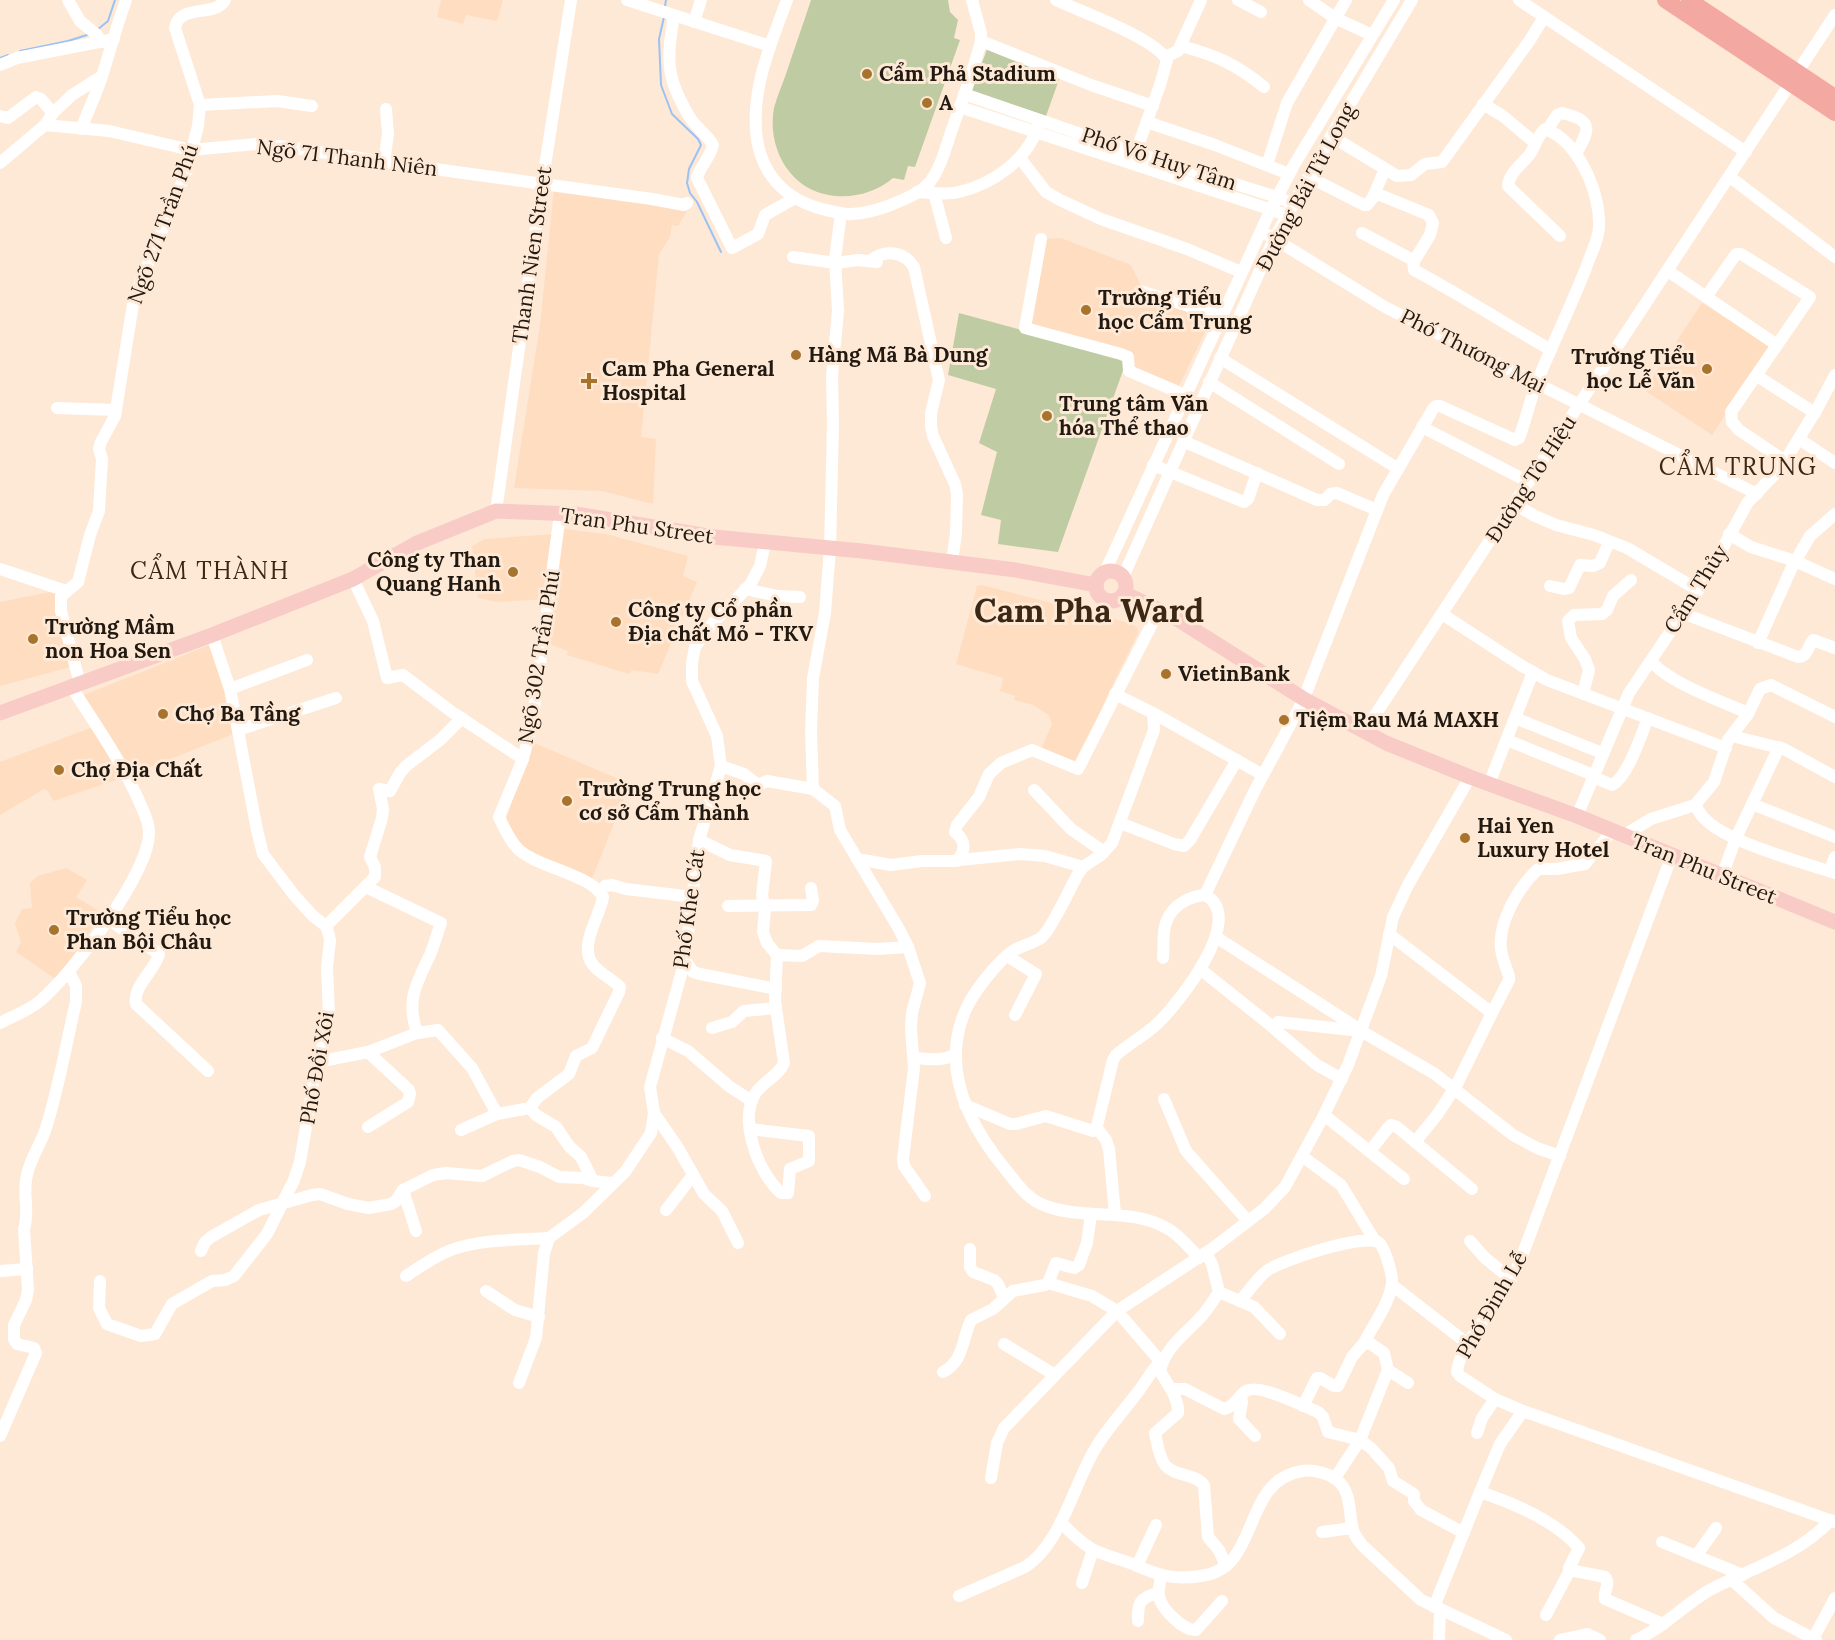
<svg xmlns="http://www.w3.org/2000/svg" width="1835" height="1640" viewBox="0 0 1835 1640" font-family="Lora,serif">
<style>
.built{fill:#ffddc1}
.green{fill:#bfcca3}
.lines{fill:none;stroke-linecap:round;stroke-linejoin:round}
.stream{stroke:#9bc2f4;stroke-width:2}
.minor{stroke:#fff;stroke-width:12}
.major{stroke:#f8cbc7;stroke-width:15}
.highway{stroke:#f3a9a2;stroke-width:16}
.poi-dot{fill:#a8742d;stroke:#fee9d6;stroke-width:2}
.labels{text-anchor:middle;stroke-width:6;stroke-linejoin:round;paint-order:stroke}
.poi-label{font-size:21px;font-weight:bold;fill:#221911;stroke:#fee9d6;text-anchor:start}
.street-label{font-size:21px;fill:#221911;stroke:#fee9d6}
.quarter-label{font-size:24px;letter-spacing:1.5px;fill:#3b2714;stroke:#fee9d6}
.town-label{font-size:33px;font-weight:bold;fill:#3b2714;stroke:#fee9d6}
</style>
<rect width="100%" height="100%" fill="#fee9d6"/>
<g class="built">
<polygon points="441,0 503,0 497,21 466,15 463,24 437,17"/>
<polygon points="554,189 687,211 678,226 672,225 670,237 659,254 641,437 656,439 653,504 602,491 514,488 540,325"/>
<polygon points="1061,238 1131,265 1146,296 1213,315 1177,390 1030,328 1044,239"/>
<polygon points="1702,303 1770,347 1712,435 1644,390"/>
<polygon points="564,529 606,534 688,556 683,576 697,582 658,674 632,670 629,674 567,655 568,651 549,644"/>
<polygon points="554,534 547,599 497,602 478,598 472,546 485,539"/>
<polygon points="982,585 1133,624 1137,628 1138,633 1106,698 1079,766 1041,749 1052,724 1049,715 1033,705 1014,700 1015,696 1000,691 1003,678 956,664 977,586"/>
<polygon points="55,591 74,666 0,686 0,602"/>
<polygon points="212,644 236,733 130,775 84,695"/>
<polygon points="93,727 122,778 53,801 48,791 44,789 0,815 0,762"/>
<polygon points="532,742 630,784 591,881 529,854 513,838 506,819"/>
<polygon points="66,868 87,880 76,897 102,913 57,980 16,952 21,942 15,924 22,909 32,908 30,883 38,876"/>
</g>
<g class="green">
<path d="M811,0h137l2,12 8,8 -4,18 6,2 -45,127 -7,-1 -4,14 -11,-2c-19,16 -45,22 -69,16 -37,-9 -57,-49 -50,-86 3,-11 8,-23 12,-34 8,-25 17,-49 25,-74z"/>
<polygon points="987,49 1061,74 1046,116 972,91"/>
<polygon points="959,313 1121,357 1125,365 1058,552 998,544 1001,520 981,515 997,452 979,443 996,389 948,375"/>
</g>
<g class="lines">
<g class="stream">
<polyline points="665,6 666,0"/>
<polyline points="664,17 659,39 661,85 672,114 698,139 701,145 689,169 687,183 690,193 697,202 721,252"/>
<polyline points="97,30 108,21 115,0"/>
<polyline points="20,51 68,41 90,34"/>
<polyline points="0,58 8,55"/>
</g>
<g class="minor">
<polyline points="68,0 80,21 97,35 101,42"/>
<polyline points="627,0 770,46"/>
<path d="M787,0c-17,46 -37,91 -30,140 7,40 34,63 73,71 7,1 15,4 22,3 17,-1 33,-6 48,-13 9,-4 20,-8 27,-16 12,-11 19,-38 24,-53 11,-30 22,-60 30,-91v-8l-9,-33"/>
<path d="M1056,0c26,12 99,38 111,60l-7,25 -27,75"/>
<polyline points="1238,0 1261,12"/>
<polyline points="1309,0 1335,18 1372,35"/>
<polyline points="1519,0 1746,152"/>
<path d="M674,15c-7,44 -9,61 15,101 6,11 18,18 24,29 -3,13 -13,21 -16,33l35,70 26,-14 7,-19 30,-17"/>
<polyline points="694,22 701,0"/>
<polyline points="981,41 1091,85 1153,106"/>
<path d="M1181,46c34,9 55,18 83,41"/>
<polyline points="1165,57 1178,51 1201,0"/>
<polyline points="0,65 17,58 114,39"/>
<polyline points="964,94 1136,153 1277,197 1294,204"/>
<polyline points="1483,104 1503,116 1535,143"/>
<polyline points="200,105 277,101 312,106"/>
<polyline points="960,107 1287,215"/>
<polyline points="0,116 8,118 36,97 41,99 53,113"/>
<polyline points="1147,122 1215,145 1289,174"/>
<polyline points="45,125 109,131 191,150 256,144 289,147 384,162 652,199 684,205 687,203"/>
<path d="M81,129c7,-17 15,-35 21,-53 8,-25 15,-51 24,-76"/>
<path d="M1548,129l9,-14 5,-2c33,8 27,17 14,41"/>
<polyline points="1331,136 1397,176 1411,175 1425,164 1442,162 1530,40 1544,17"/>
<polyline points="1020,158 1046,192 1060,200 1101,219 1187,249 1241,272"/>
<polyline points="384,162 388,134 386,109"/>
<polyline points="0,163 45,125 53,113 72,95 102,76"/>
<polyline points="1267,165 1287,103 1346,0"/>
<polyline points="1309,177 1364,205 1367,205 1375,195 1380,195 1429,215 1433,223 1430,235 1414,261"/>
<polyline points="1730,177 1835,257"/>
<path d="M917,192c14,1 29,3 42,0 34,-8 68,-32 79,-65"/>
<polyline points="934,193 946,238"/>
<polyline points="1373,197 1385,169"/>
<polyline points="841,213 835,259 838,311 832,376 833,425 830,549 825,613 813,678 811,732 813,789 835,806 840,830 899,929 908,947 920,983 912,1013 911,1029 914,1068 903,1159 904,1166 925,1196"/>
<path d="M1362,233l51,27 1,10c47,25 91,54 137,80"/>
<polyline points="1268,235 1385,307 1757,494"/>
<polyline points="1041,239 1025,328 1121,354 1128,357 1129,371 1185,395"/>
<polyline points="793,257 836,263 858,260 877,262"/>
<path d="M870,261c14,-12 34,-10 44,6l25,113 -8,33v14l2,9 22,48 2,10 -1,39 -4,29"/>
<polyline points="1668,271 1777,345"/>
<polyline points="1140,291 1221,316"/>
<polyline points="1706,297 1736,254 1741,254 1810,297 1731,412 1732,422 1739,430 1785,461"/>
<polyline points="1220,358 1397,468"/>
<polyline points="1757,376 1815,413"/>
<polyline points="1209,382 1339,464"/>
<polyline points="57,408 116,410"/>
<polyline points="1422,427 1529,482"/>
<polyline points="1799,439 1835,463"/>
<polyline points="1183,441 1317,500 1325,500 1330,494 1337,493 1377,510"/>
<polyline points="1153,465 1244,502 1248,499 1257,473"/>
<polyline points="1514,504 1535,516 1556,525 1594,535 1627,548 1698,590"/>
<polyline points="496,511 542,185 571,0"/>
<path d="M560,514l-28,210 -9,35 -24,58c5,11 11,24 19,32 20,19 73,25 85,48 -3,20 -26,50 -9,69 7,8 18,13 26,21l-1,5 -27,56 -16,8 -7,18 -32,24 -7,10 6,7 20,12 13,19 12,11 12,24 19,2"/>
<polyline points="1729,534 1751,547 1795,561 1835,579"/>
<polyline points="0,569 66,591"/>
<polyline points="1105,572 1271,209 1294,165 1394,0"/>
<polyline points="1123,577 1274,239 1331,136 1412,0"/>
<polyline points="353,579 373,621 387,678 403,675 452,712 523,759"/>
<polyline points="1550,586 1564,589 1569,588 1580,565 1593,566 1600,563 1609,542"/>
<polyline points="745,589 778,596 800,597"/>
<path d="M1682,613l116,44c9,0 10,-10 15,-17l22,8"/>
<polyline points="1442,614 1522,666 1547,680 1726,748"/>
<polyline points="1758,643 1792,567 1810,536 1835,514"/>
<path d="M1651,661c18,22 70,40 97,52"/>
<path d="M80,684l-19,-73v-15l17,-14 12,-47 9,-24 3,-52 -3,-10 2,-7 14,-26 19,-118 53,-128 11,-44 2,-21 -25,-77c4,-25 40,-10 50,-28"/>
<polyline points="230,689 307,660"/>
<path d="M1115,694l38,19 1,17 -42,113 -11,12 -18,12 -5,7c-8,14 -26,54 -36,63 -8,7 -21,8 -29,14 -15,10 -38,39 -46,56 -28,59 1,117 39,163 11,14 22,30 40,36 41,15 85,0 124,24 11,7 20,18 29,28"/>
<polyline points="1583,694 1589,670 1585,659 1571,638 1568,621 1574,615 1602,614 1607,610 1613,596 1631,580"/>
<path d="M1304,698l79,-203 50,-86 3,-3h4l75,34 4,-2c7,-18 11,-38 18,-56 16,-39 34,-76 49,-114 4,-13 12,-26 13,-40 2,-34 -20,-87 -54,-99 -8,7 -9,16 -15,25 -8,10 -21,19 -22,32l52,50"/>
<polyline points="1153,713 1263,775"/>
<polyline points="1515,718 1602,753"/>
<polyline points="238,730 336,698"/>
<polyline points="1364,732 1835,15"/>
<polyline points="1732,736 1784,749 1835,777"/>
<polyline points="1507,740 1593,775"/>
<polyline points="721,766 744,774 758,785 767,781 813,789"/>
<path d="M1593,777l19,8c16,-8 29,-50 36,-67"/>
<polyline points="1489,784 1533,672"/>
<polyline points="1034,790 1071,829 1104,852"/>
<polyline points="1752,804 1835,837"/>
<path d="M1695,805c3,5 6,11 11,15 23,23 96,42 129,53"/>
<polyline points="1577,816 1629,693 1705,580 1748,502 1780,469 1818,407 1835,375"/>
<polyline points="1120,823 1174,844 1184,846 1190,840 1237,760"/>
<polyline points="1623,836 1651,819 1695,805 1714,782 1728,740 1748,714 1760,689 1771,685 1835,717"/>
<polyline points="699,840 730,855 766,861 762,895 765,909 763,932 767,943 777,955"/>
<path d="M1672,855l-153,409c-6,11 -12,22 -19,33 -13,20 -41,51 -43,75l3,4 35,23 28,12 312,111"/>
<path d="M857,859l34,6 31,-4h35c9,-11 9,-20 -2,-29l2,-7 22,-28 10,-23 12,-11 31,-13 46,19 81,-159"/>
<polyline points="959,860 1020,854 1045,856 1083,867"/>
<polyline points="1829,871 1835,857"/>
<polyline points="1722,876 1736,838 1779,747"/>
<path d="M366,887l75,36c-4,11 -7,22 -11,32 -14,29 -24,45 -13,78"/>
<polyline points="600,891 605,886 612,885 626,889 693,897"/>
<polyline points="1205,895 1255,790 1304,699"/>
<polyline points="728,906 811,905 813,901 811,888"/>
<path d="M108,919l51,35c-4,17 -26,31 -23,50l72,67"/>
<polyline points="326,926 375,877 375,867 370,857 382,818 383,809 379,789 390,791 400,773 406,766 440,740 462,718"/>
<path d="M1389,934l103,79 17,-33v-4c-3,-9 -7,-18 -8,-27 -3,-28 18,-62 37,-80h19l28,-5 27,-33"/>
<polyline points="1216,937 1359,1029"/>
<polyline points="1007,956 1036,974 1015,1015"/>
<path d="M1163,958c1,-11 -1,-28 4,-38 6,-15 23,-24 38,-25"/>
<polyline points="685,960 693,972 700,974 776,989"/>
<polyline points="1200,969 1274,1028"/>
<path d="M0,1023c13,-7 28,-12 40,-22 31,-26 111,-129 109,-170 0,-10 -6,-20 -10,-30 -18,-40 -43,-76 -67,-113"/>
<polyline points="712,1028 732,1022 744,1011 776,1008"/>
<polyline points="662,1038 688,1051 730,1087 752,1101"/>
<polyline points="368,1052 409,1090 410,1094 408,1102 368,1127"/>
<path d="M914,1058c14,1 29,4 41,-4"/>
<polyline points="317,1062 368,1052 417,1033 438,1030 472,1068 497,1114"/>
<polyline points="1342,1079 1317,1065 1279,1033 1274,1028 1278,1022 1361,1031 1435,1074 1513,1135 1537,1148 1560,1156"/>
<polyline points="1164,1099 1186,1151 1248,1221"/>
<path d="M965,1105l45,19h6l30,-8 47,15 3,-1 17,-70 3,-5c13,-11 29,-20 41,-31 21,-20 91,-107 48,-129"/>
<polyline points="1324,1115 1404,1179"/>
<polyline points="1097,1128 1106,1140 1109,1149 1115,1214"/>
<path d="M750,1129l59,7v25l-19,8 -2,24h-7c-23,-20 -42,-72 -26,-99 7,-12 24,-18 29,-31l-9,-62 2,-46 25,1 17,-10 58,3 31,-2"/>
<polyline points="461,1130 497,1114 530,1108"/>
<polyline points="1415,1142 1437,1115 1456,1086 1492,1013"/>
<polyline points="1370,1151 1388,1128 1391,1125 1397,1127 1472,1189"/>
<polyline points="1302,1156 1341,1185 1375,1241"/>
<polyline points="403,1190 416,1231"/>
<polyline points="666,1210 693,1175"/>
<polyline points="1470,1241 1485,1258 1511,1279"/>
<polyline points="738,1243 722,1211 704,1194 678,1148 654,1113 650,1087 685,960 699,840 721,766 717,736 692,681 692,663 695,647 709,627 750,585 760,566 765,543"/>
<polyline points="970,1249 970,1267 973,1272 994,1280 998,1284 1004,1298"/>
<polyline points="201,1251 205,1242 211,1237 259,1210 312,1195 320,1194 348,1204 369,1208 391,1204 396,1201 403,1190 433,1175 446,1173 482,1176 513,1161 519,1160 540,1167 559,1177 583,1178 593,1181"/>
<polyline points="1206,1253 1212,1264 1219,1292 1254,1307 1280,1334"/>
<polyline points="0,1271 27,1269"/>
<path d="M406,1276c15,-10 29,-20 45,-26 30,-11 66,-10 98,-12"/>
<polyline points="100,1281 99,1308 107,1324 141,1336 155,1334 172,1304 212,1281 225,1280 234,1276 267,1234 294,1180 300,1162 317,1062 325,1039 329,1015 327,967 330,941 329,935 326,926 313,916 294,895 263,854 257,830 230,689 212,635"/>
<polyline points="1048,1283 1092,1296 1117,1311 1160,1361"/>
<polyline points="1392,1285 1468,1344"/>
<polyline points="486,1291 515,1310 539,1317"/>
<path d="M1219,1292c-6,9 -12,19 -20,27 -15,16 -34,29 -39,52 7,13 19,27 18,42l-23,20c2,10 4,24 10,32 10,12 30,8 39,20l4,52 11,13 7,16"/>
<path d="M1240,1301c9,-10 17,-23 28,-31 14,-10 94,-36 110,-28 7,4 15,34 14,42 -3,20 -19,41 -28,59"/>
<polyline points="1004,1344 1055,1375"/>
<path d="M943,1372c21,-11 19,-33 28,-52l22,-11 20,-18 32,-6 3,-2 8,-20 18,5 5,-3 8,-22 4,-29"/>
<polyline points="519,1383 536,1338 544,1253 549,1238 583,1213 625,1172 651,1133 654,1113"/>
<path d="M1171,1389h14l39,20c11,-2 13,-12 22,-18 12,-8 58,15 72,21l5,5 5,15 32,8 28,-70"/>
<polyline points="1241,1397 1242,1402 1239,1419 1255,1436"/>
<polyline points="1303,1406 1317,1378 1320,1378 1334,1386 1338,1386 1352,1357 1364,1343 1371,1344 1384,1353 1388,1370 1408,1383"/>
<path d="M1523,1411l-23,33 -20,48c33,11 76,29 99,56l-10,20 1,2 35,7c6,7 -2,14 0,22l58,25"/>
<polyline points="1477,1433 1482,1418 1495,1399"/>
<path d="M0,1436l36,-83 -2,-5 -17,-4 -3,-5v-14l12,-25 2,-10 -4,-61c6,-18 -2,-36 3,-54 3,-16 14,-31 19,-47 13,-41 20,-84 30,-126v-16l-7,-14"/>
<polyline points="991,1478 997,1443 1004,1428 1117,1311 1213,1248 1264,1209 1285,1187 1324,1115 1348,1065 1381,976 1393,917 1408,885 1470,777"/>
<polyline points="1335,1478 1360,1440 1371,1448 1389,1468 1393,1481 1414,1494 1414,1501 1421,1510 1464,1533"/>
<path d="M1061,1522c9,10 19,20 31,27 13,7 29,10 43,16 25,11 39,15 66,11 61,-8 39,-95 101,-105 10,-2 26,2 35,9 14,11 12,31 15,46 1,8 6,14 11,20l58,54 85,40"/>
<polyline points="1322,1532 1352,1528"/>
<polyline points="1662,1542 1743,1575"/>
<polyline points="1696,1556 1716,1528"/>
<polyline points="1137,1566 1156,1525"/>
<path d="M1161,1576c-1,7 -3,14 -2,20 2,13 25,35 37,34l26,-29"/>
<polyline points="1732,1580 1774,1618 1816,1640"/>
<polyline points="1082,1583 1093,1550"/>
<path d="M959,1596l66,-29c35,-21 49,-83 70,-118 11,-19 26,-35 39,-52 10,-12 17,-26 28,-38"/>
<polyline points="1434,1607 1480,1492"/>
<polyline points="1546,1615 1570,1570"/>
<path d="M1138,1621c0,-19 1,-23 20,-28"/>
<polyline points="1813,1639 1835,1598"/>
<polyline points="1439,1640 1440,1610"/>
<polyline points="1560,1640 1587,1634 1600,1640"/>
<path d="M1636,1640c27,-12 47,-34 72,-49 43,-23 89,-35 123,-71"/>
</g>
<g class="major">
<circle cx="1111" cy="586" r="15"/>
<polyline points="1124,593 1177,619 1304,699 1386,743 1470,777 1577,816 1835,922"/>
<polyline points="0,713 212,635 353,579 417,543 496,511 576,514 714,537 862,551 1016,570 1096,585"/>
</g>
<g class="highway">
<polyline points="1665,0 1835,113"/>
<polyline points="1689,0 1835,97"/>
</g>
</g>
<g class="poi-dot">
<circle cx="867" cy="74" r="6"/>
<circle cx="927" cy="103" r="6"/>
<circle cx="1086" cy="310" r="6"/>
<circle cx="796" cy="355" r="6"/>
<circle cx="1707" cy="369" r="6"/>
<path d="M586 372h6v6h6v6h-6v6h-6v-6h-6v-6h6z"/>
<circle cx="1047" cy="416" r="6"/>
<circle cx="513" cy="572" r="6"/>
<circle cx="616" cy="622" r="6"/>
<circle cx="33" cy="639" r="6"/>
<circle cx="1166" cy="674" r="6"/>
<circle cx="163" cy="714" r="6"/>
<circle cx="1284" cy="720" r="6"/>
<circle cx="59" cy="770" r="6"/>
<circle cx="567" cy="801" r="6"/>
<circle cx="1465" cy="838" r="6"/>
<circle cx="54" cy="930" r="6"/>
</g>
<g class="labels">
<g class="poi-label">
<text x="879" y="81">Cẩm Phả Stadium</text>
<text x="939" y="110">A</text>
<text x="1098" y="305">Trường Tiểu<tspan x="1098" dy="24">học Cẩm Trung</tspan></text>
<text x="808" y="362">Hàng Mã Bà Dung</text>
<text x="1695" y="364" text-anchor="end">Trường Tiểu<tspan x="1695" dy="24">học Lễ Văn</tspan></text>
<text x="602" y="376">Cam Pha General<tspan x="602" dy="24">Hospital</tspan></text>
<text x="1059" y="411">Trung tâm Văn<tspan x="1059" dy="24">hóa Thể thao</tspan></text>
<text x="501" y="567" text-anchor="end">Công ty Than<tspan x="501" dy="24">Quang Hanh</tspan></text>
<text x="628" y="617">Công ty Cổ phần<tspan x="628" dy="24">Địa chất Mỏ - TKV</tspan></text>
<text x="45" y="634">Trường Mầm<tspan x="45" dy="24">non Hoa Sen</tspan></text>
<text x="1178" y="681">VietinBank</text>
<text x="175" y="721">Chợ Ba Tầng</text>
<text x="1296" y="727">Tiệm Rau Má MAXH</text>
<text x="71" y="777">Chợ Địa Chất</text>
<text x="579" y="796">Trường Trung học<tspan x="579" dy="24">cơ sở Cẩm Thành</tspan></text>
<text x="1477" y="833">Hai Yen<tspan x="1477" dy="24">Luxury Hotel</tspan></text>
<text x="66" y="925">Trường Tiểu học<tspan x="66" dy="24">Phan Bội Châu</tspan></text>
</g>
<g class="street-label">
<text transform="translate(347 158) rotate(7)" y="7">Ngõ 71 Thanh Niên</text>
<text transform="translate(1159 159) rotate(18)" y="7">Phố Võ Huy Tâm</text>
<text transform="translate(1306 187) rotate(-62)" y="7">Đường Bái Tử Long</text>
<text transform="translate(163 224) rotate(-70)" y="7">Ngõ 271 Trần Phú</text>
<text transform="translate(532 255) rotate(-82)" y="7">Thanh Nien Street</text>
<text transform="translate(1473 351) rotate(27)" y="7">Phố Thương Mại</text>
<text transform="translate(1531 479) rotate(-57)" y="7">Đường Tô Hiệu</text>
<text transform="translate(637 526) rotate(8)" y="7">Tran Phu Street</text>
<text transform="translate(1696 589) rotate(-58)" y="7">Cẩm Thủy</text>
<text transform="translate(539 657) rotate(-81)" y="7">Ngõ 302 Trần Phú</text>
<text transform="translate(1704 869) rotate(22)" y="7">Tran Phu Street</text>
<text transform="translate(689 909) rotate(-82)" y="7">Phố Khe Cát</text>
<text transform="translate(317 1068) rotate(-80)" y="7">Phố Đồi Xôi</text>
<text transform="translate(1492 1305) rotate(-60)" y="7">Phố Đinh Lễ</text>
</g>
<g class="quarter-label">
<text x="1738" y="475">CẨM TRUNG</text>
<text x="210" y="579">CẨM THÀNH</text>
</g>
<g class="town-label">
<text x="1089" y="622">Cam Pha Ward</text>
</g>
</g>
</svg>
